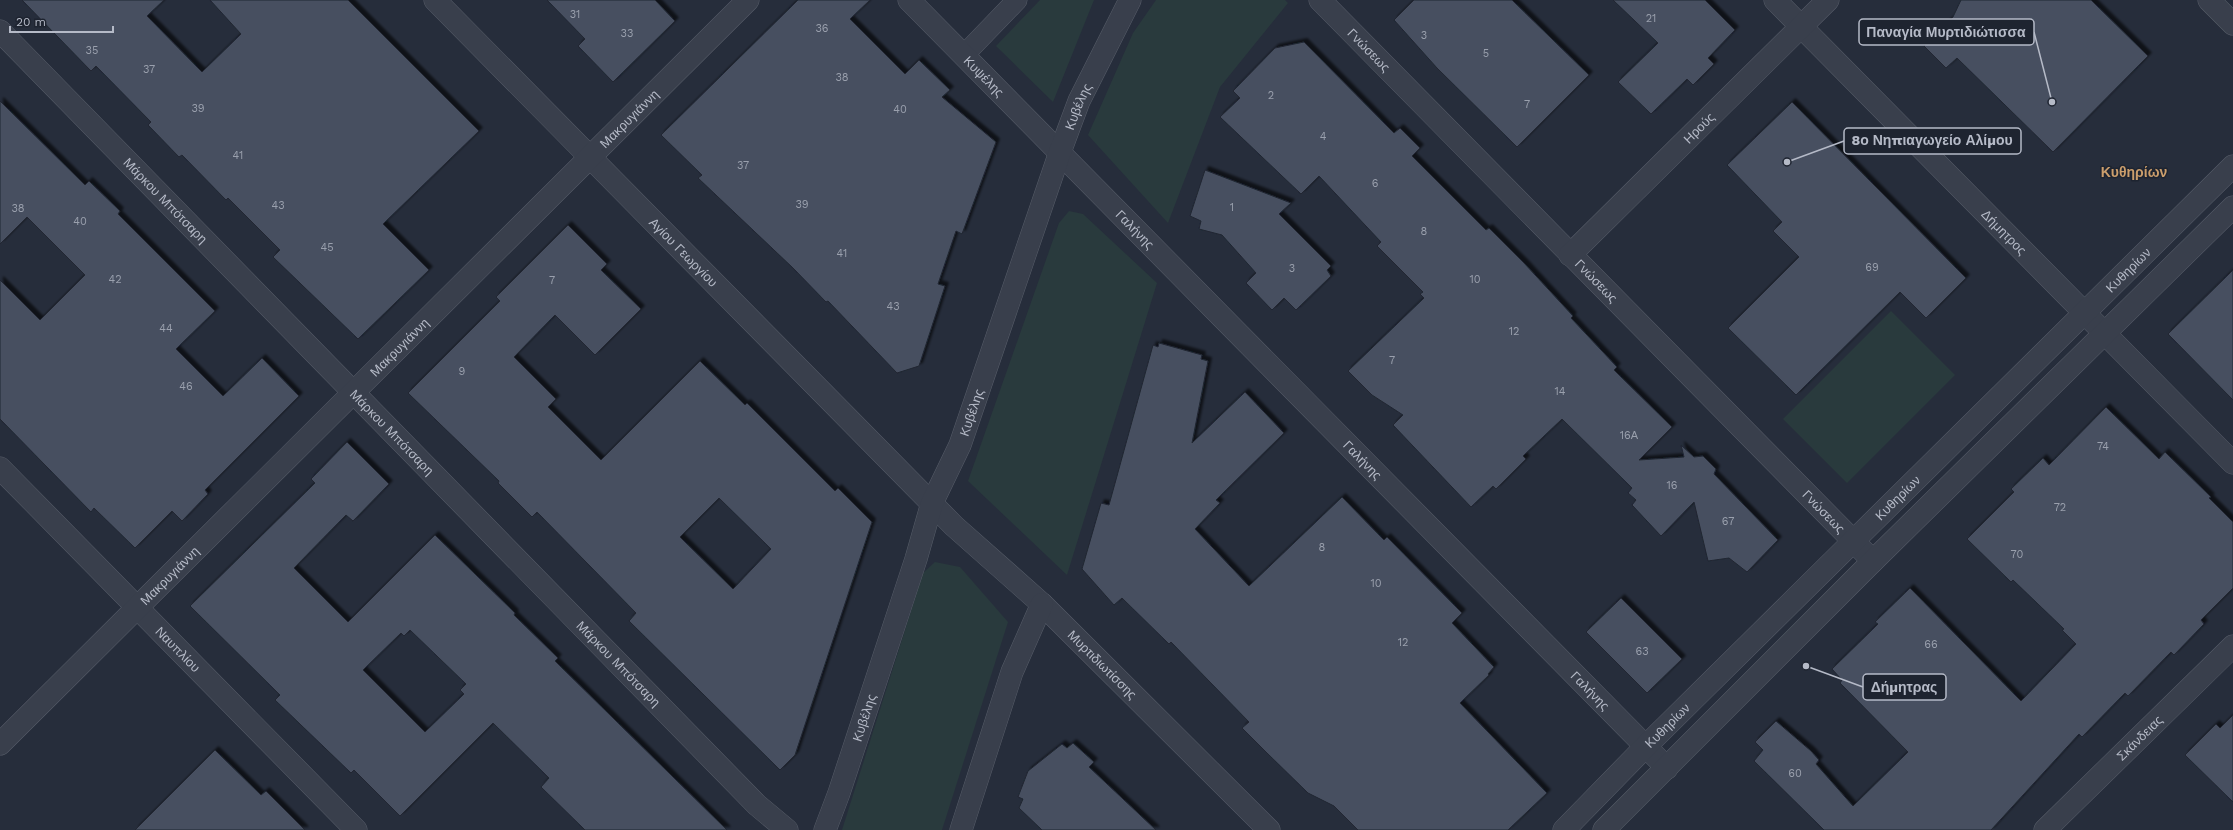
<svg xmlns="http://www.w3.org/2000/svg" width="2233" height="830" viewBox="0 0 2233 830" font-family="'Work Sans',sans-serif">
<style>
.green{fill:#293a3d}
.building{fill:#475060;stroke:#202632;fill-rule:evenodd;filter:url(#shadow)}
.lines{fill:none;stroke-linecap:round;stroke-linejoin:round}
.service-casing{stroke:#575d69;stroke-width:21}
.minor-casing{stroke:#575d69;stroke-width:23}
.tertiary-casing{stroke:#575d69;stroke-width:23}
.service{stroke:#393f4c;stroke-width:20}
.minor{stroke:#393f4c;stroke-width:22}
.tertiary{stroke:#393f4c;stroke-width:22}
.labels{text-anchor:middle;stroke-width:3;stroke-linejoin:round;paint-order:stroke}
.number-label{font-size:11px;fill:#9aa0ad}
.street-label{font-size:13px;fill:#b5bac7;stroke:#1e2430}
.neighbourhood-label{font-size:14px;font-weight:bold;fill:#cb9e6c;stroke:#1e2430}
.leader{fill:none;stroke:#b5bac7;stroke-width:1.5}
.callout-dot{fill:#b5bac7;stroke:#1e2430;stroke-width:1.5}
.callout{fill:#1e2430;stroke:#b5bac7;stroke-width:1.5}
.callout-label{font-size:14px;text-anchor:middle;font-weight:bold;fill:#b5bac7}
</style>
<defs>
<filter id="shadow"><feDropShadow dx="3.5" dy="-3.5" stdDeviation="1" flood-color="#0009"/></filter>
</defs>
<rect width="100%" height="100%" fill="#262d3b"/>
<g class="green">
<polygon points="1040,0 1094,0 1053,102 996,46"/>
<polygon points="1156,0 1285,0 1288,3 1220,87 1168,223 1088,135 1133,33"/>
<polygon points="1069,211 1083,214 1157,283 1067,575 968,481 1059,223"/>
<polygon points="1891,311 1955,375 1847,483 1783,419"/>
<polygon points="935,562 960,567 1008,622 942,830 842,830 923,573"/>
</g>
<g class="building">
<polygon points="22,0 164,0 147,16 202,72 241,34 210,0 348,0 479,131 383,224 429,270 358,339 273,257 280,250 228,198 226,200 182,155 179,157 148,125 151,122 96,66 91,71"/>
<polygon points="547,0 655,0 675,21 613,82 578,46 585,39"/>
<polygon points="798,0 870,0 850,19 905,74 919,60 950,90 942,97 996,142 962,234 956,231 938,284 945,286 919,366 897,373 828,301 826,302 793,268 698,178 702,175 661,135"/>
<polygon points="1414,0 1512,0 1589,75 1517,147 1437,68 1394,20"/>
<polygon points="1613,0 1705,0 1735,30 1708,58 1714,64 1693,85 1687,79 1651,114 1618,82 1658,43"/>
<polygon points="1961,0 2091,0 2148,56 2053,152 1957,58 1946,68 1924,46 1953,17"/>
<polygon points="1304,42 1394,133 1400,128 1420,148 1412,156 1486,230 1489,228 1524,263 1573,316 1571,318 1617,367 1614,370 1672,427 1639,460 1684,457 1681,445 1694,457 1703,456 1716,469 1714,474 1778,540 1747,572 1729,558 1708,561 1694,502 1661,536 1632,505 1636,500 1628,493 1632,488 1562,419 1523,456 1526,459 1496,489 1493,486 1471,507 1393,425 1403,415 1372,395 1348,371 1424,298 1420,294 1423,292 1377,246 1381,242 1319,176 1301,194 1220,117 1240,98 1233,91 1275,48"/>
<polygon points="0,101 85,185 89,181 120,211 118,214 215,311 176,349 223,396 262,358 299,396 205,490 208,494 182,521 172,511 135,548 94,508 91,512 0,419 0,280 40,320 85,275 27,217 0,244"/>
<polygon points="1792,102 1966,278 1926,318 1900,292 1796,395 1728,328 1799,257 1773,231 1782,222 1727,165"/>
<polygon points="1205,170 1291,203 1279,214 1331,266 1327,270 1331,276 1296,310 1284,298 1272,310 1246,283 1256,273 1222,235 1199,229 1201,221 1190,216"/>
<path d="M568,225l39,39 -6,6 40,39 -46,46 -40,-40 -41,42 42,42 -8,8 53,53 99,-99 45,44 2,-2 88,88 3,-3 34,34 -77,233 -15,15 -151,-149 7,-8 -99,-101 -5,5 -34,-34 1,-2 -91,-88 92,-92 -4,-4zM719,498l52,51 -38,40 -53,-52z"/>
<polygon points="2233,270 2233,400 2168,334"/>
<polygon points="1159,343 1202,355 1201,359 1208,361 1192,443 1245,392 1284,433 1216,500 1220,503 1195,529 1249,586 1342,497 1384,540 1387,537 1462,613 1452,623 1494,667 1488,674 1489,675 1460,703 1547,793 1508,830 1358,830 1334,806 1308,793 1267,753 1242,728 1249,722 1171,642 1169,644 1122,598 1114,605 1082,569 1101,503 1109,505 1153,345 1158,347"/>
<polygon points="2106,407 2159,459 2165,452 2211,497 2209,498 2233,522 2233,588 2201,620 2204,624 2174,655 2171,652 2128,696 2125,693 2082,737 2079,734 1991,830 1824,830 1754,761 1763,750 1755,742 1776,721 1811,751 1819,760 1816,764 1853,806 1908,752 1840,683 1842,680 1832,669 1878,624 1875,622 1910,588 2021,701 2076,644 2062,630 2064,629 2013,580 2011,582 1967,539 2014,492 2011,489 2043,458 2049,465"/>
<path d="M347,442l42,42 -36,37 -7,-6 -52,53 54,54 87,-87 80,78 -1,2 44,43 -3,3 172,169h-142l-44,-43 8,-9 -56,-55 -93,93 -46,-46 -3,3 -76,-73 5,-5 -90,-89 125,-123 -4,-4zM410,630l56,54 -6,6 4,4 -39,38 -62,-62 38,-37 3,3z"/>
<polygon points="1621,598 1682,659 1647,693 1586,632"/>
<polygon points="2233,715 2233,802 2185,755 2216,724 2220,728"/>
<polygon points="1073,743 1094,762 1089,767 1156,830 1042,830 1019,808 1023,799 1018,797 1028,771 1062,744 1067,748"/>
<polygon points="215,750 261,795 266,791 305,830 135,830"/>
</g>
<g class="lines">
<g class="service-casing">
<polyline id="service" points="964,55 1017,0"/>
</g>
<g class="minor-casing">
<g id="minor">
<path id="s1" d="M435,0l519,526 88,78 227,226"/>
<path id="s2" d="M909,0l758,768"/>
<path id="s3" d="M1320,0l553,561"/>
<path id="s4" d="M1775,0l458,463"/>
<polyline points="2209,0 2233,24"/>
<path id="s5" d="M0,31l757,774 30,25"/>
<path id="s6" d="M1570,255l258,-255"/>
<path id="s7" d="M0,468l356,362"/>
<path id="s8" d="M0,744l748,-744"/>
<path id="s9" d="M825,830l14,-37 77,-234 16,-56 28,-58 100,-293 19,-51 51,-101"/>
<polyline points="961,830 1012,672 1042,604"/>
<path id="s10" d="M2045,830l188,-184"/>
</g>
</g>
<g class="tertiary-casing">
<g id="tertiary">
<path id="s11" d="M1564,830l82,-84 587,-580"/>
<polyline points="1604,830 1873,561 2233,207"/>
</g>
</g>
<use href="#service" class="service"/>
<use href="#minor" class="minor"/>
<use href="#tertiary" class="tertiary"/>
</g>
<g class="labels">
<g class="number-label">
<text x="575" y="18">31</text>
<text x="1651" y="22">21</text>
<text x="822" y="32">36</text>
<text x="627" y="37">33</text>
<text x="1424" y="39">3</text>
<text x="92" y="54">35</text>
<text x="1486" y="57">5</text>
<text x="149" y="73">37</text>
<text x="842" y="81">38</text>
<text x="1271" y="99">2</text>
<text x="1527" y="108">7</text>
<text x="198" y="112">39</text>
<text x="900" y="113">40</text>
<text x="1323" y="140">4</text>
<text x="238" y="159">41</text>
<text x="743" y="169">37</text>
<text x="1375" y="187">6</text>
<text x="802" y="208">39</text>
<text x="278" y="209">43</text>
<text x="1232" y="211">1</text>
<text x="18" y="212">38</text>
<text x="80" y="225">40</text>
<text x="1424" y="235">8</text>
<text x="327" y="251">45</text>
<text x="842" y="257">41</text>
<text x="1872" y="271">69</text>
<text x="1292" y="272">3</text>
<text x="115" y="283">42</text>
<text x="1475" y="283">10</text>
<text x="552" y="284">7</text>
<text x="893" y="310">43</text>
<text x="166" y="332">44</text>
<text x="1514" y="335">12</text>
<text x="1392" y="364">7</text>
<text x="462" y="375">9</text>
<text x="186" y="390">46</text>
<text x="1560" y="395">14</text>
<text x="1629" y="439">16Α</text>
<text x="2103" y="450">74</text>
<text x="1672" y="489">16</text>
<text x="2060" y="511">72</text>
<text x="1728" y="525">67</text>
<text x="1322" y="551">8</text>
<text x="2017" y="558">70</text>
<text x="1376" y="587">10</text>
<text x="1403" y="646">12</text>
<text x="1931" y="648">66</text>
<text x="1642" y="655">63</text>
<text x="1795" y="777">60</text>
</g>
<g class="street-label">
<text dy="5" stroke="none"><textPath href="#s3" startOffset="70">Γνώσεως</textPath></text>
<text dy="5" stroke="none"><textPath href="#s2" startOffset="107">Κυψέλης</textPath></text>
<text dy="5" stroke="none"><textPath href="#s9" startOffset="767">Κυβέλης</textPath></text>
<text dy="5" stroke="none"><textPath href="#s8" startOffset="887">Μακρυγιάννη</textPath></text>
<text dy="5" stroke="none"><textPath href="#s6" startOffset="181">Ηρούς</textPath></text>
<text dy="5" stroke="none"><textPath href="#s5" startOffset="237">Μάρκου Μπότσαρη</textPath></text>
<text dy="5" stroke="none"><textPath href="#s2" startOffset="322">Γαλήνης</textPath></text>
<text dy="5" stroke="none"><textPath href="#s4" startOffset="326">Δήμητρος</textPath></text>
<text dy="5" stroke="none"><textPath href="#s1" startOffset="354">Αγίου Γεωργίου</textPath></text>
<text dy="5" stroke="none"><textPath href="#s11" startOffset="795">Κυθηρίων</textPath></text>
<text dy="5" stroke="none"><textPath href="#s3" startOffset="394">Γνώσεως</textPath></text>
<text dy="5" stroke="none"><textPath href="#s8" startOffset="563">Μακρυγιάννη</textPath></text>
<text dy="5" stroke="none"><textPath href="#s9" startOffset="443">Κυβέλης</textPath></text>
<text dy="5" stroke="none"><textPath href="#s5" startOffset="561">Μάρκου Μπότσαρη</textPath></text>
<text dy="5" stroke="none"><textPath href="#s2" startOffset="646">Γαλήνης</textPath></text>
<text dy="5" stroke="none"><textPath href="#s11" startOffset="471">Κυθηρίων</textPath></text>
<text dy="5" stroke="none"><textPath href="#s3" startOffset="718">Γνώσεως</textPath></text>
<text dy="5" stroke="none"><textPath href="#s8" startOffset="239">Μακρυγιάννη</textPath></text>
<text dy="5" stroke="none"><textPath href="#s7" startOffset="254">Ναυπλίου</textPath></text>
<text dy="5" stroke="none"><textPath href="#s5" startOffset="885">Μάρκου Μπότσαρη</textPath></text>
<text dy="5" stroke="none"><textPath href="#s1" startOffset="942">Μυρτιδιωτίσσης</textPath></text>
<text dy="5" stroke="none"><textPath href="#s2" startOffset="970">Γαλήνης</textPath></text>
<text dy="5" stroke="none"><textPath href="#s9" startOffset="119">Κυβέλης</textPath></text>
<text dy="5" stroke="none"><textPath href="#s11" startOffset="147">Κυθηρίων</textPath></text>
<text dy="5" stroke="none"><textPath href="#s10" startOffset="132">Σκάνδειας</textPath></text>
</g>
<g class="neighbourhood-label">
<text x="2134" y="177">Κυθηρίων</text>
</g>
</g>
<path class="leader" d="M2052 102L2034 32M1787 162L1844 141M1806 666L1863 687"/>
<g class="callout-dot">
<circle cx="2052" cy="102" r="4"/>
<circle cx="1787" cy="162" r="4"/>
<circle cx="1806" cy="666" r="4"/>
</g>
<g class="callout">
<rect x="1859" y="19" width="175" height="26" rx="4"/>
<rect x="1844" y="128" width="177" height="26" rx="4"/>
<rect x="1863" y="674" width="83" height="26" rx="4"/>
</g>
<g class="callout-label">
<text x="1946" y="37">Παναγία Μυρτιδιώτισσα</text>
<text x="1932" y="145">8ο Νηπιαγωγείο Αλίμου</text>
<text x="1904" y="692">Δήμητρας</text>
</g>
<path d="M10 26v6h103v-6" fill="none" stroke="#b5bac7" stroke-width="2"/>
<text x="16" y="26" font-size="12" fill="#b5bac7" stroke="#1e2430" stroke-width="3" paint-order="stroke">20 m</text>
</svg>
